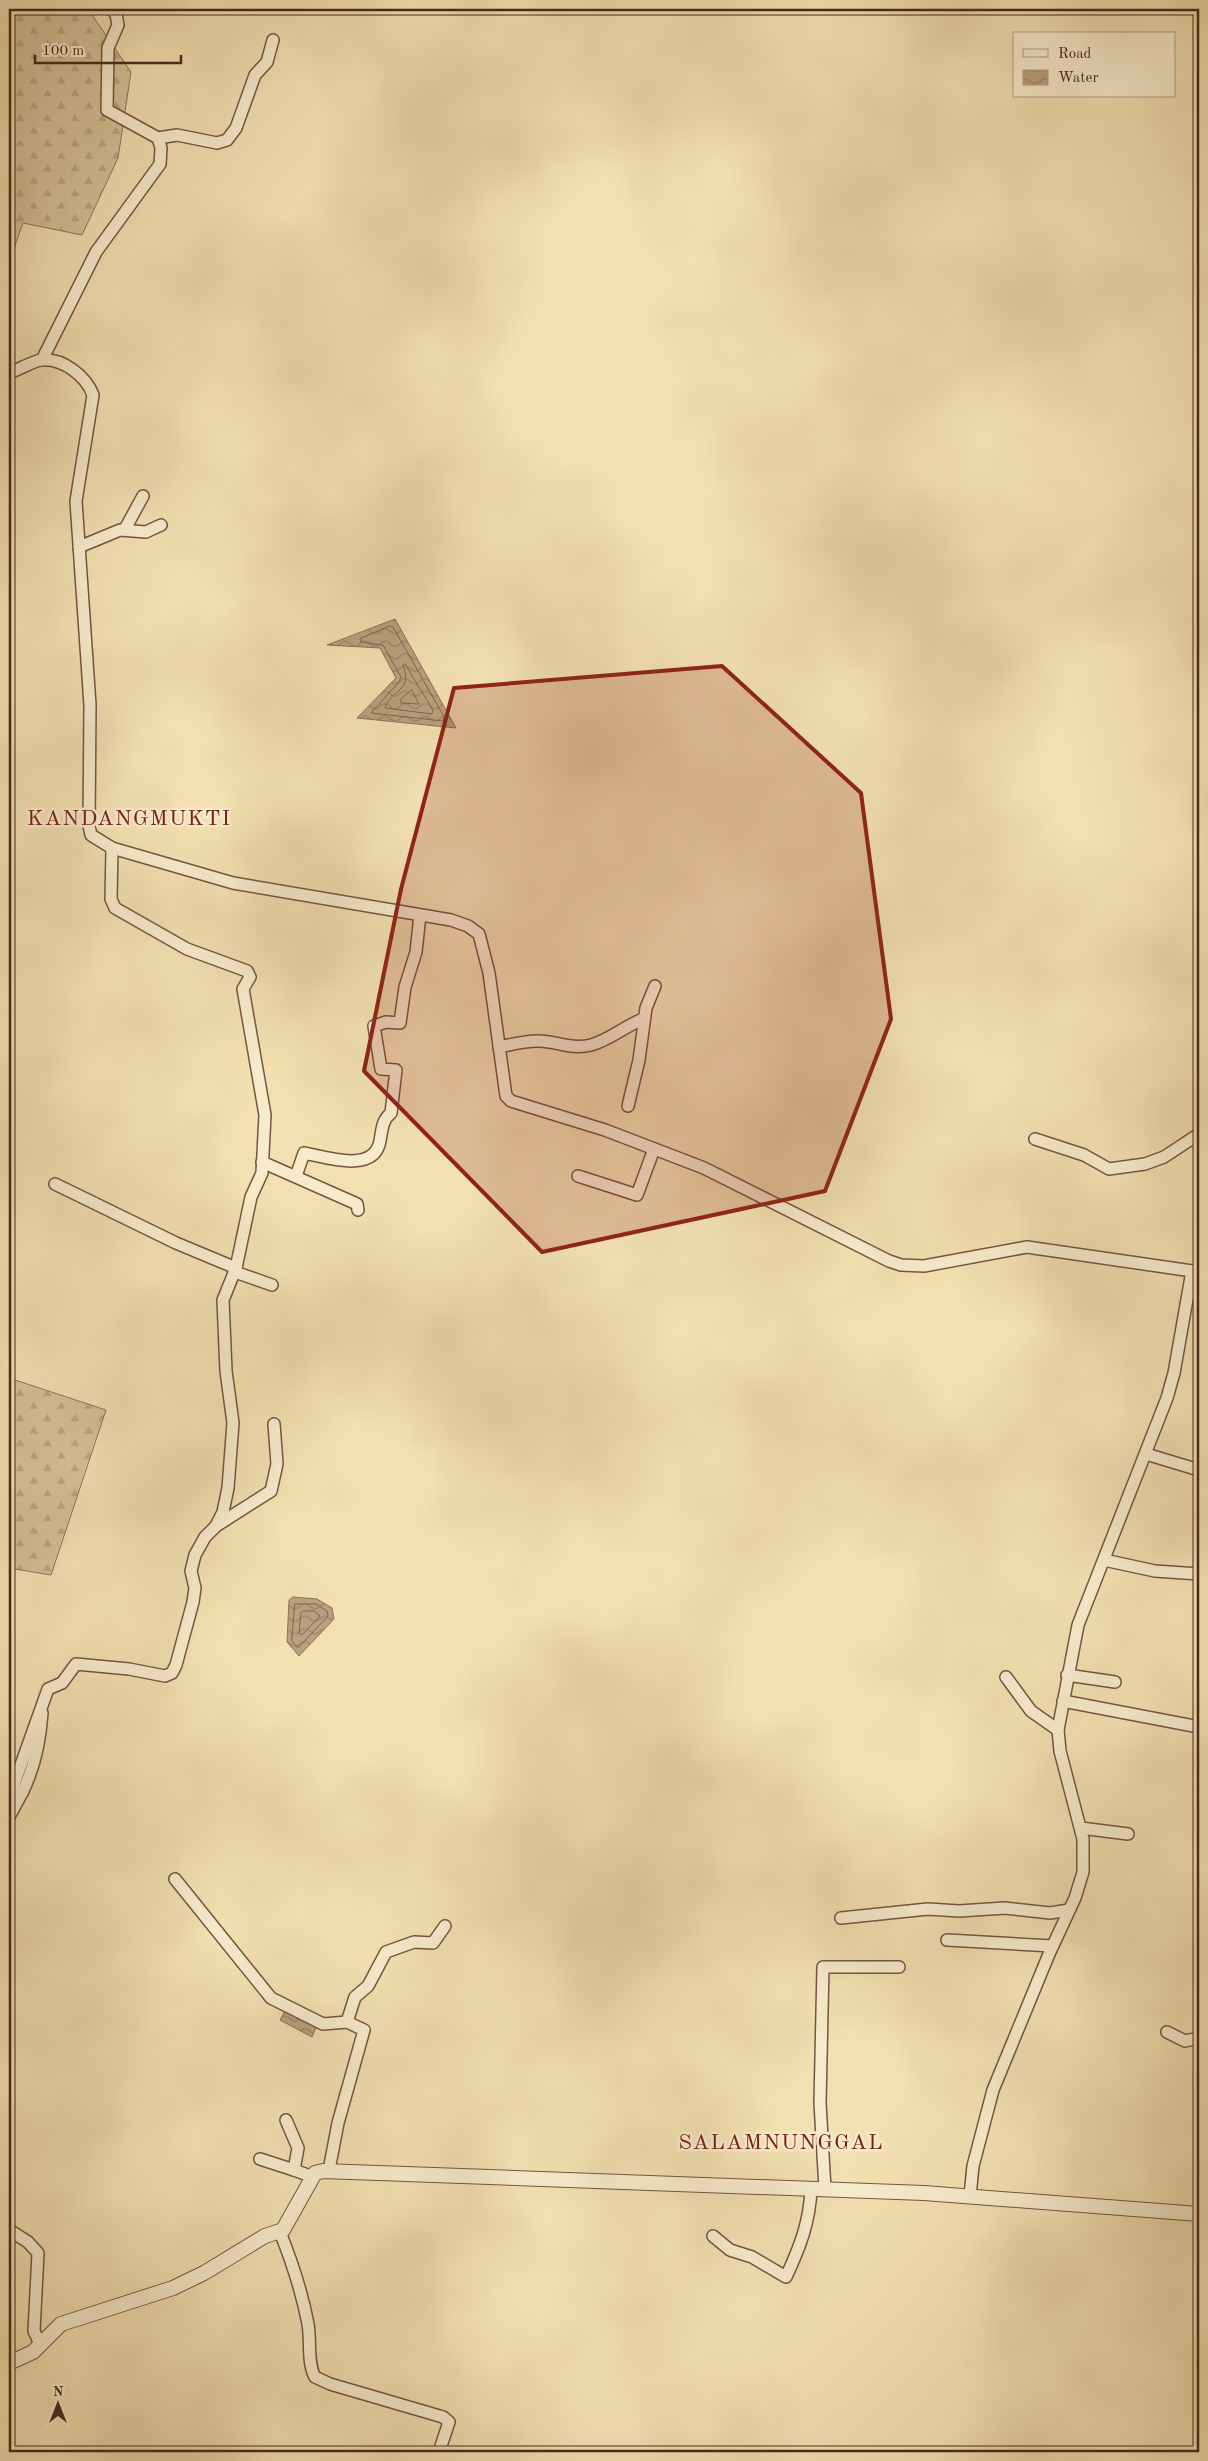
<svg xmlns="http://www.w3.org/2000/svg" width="1208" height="2461" viewBox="0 0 1208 2461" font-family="'Old Standard TT',serif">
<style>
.forest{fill:url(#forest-firs);stroke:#8f745a}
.water{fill:url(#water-waves);stroke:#8c7157}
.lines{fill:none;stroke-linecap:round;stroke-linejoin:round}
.shore{stroke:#81644d;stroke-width:1}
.minor-casing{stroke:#735641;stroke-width:14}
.tertiary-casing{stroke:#735641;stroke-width:16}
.minor{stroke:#f7ebcc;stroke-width:11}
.tertiary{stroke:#f7ebcc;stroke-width:14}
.marked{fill:#8f2418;fill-opacity:0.2;stroke:#8f2418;stroke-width:4;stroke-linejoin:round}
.labels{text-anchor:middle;stroke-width:5;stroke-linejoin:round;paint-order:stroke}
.quarter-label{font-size:22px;letter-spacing:1px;fill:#7a1f14;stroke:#f7ebcc}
</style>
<defs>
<pattern id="forest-firs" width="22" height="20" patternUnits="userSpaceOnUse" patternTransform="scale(1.25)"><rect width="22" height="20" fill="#d5c198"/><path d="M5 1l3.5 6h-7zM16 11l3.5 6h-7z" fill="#b8a682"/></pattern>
<pattern id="water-waves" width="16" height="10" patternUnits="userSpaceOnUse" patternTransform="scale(1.25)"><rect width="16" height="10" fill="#b9a17e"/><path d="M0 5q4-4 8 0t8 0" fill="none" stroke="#988366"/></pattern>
</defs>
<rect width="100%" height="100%" fill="#f2e0b1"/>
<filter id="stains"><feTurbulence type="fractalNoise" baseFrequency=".004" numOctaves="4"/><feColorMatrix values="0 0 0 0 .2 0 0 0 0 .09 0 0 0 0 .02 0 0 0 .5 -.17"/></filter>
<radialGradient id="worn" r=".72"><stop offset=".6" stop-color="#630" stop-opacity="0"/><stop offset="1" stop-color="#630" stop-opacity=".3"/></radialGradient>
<g class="forest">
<polygon points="9,9 88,9 131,72 118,158 82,235 23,223 9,262"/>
<polygon points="9,1378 106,1410 51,1575 9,1568"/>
</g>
<g class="water">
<polygon points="395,619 456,728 357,718 396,678 380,648 327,645"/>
<polygon points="293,1597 317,1599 332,1608 334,1619 299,1656 287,1642 289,1600"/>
<polygon points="286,2009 317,2025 312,2037 280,2020"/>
</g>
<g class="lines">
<g class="shore">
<polygon points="390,626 393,627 444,717 443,721 371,713 399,682 401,677 383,645 361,642 360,639"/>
<path d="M405,664l28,46 -1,4 -47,-6c5,-18 29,-17 18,-42z"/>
<polygon points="412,690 419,704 401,703 401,699"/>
<polygon points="295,1604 316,1604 327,1611 328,1616 298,1648 292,1641"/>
<polygon points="303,1611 314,1611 320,1616 302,1635 299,1633 301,1613"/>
</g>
<g class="minor-casing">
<g id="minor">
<polyline points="158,138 177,135 217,143 227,140 236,128 255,75 267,62 273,40"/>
<polyline points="42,360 96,252 160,164 161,148 158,138 107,110 108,48 118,25 116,14 111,9"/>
<path d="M9,373c9,-3 22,-11 32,-13 22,-2 45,16 52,35l-17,106 14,204 -1,121 2,9 21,13 121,35 218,37 17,6 11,8 10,39 17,123 5,5 94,29 99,38 185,93 12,4 23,1 103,-19 172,25"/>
<polyline points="125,529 143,496"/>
<polyline points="79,547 120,530 146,532 161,525"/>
<path d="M499,1047c13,-3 26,-6 39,-6 20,0 32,9 53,4 19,-5 34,-19 52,-26"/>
<polyline points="628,1106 639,1060 646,1008 655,986"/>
<polyline points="1035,1139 1084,1155 1109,1169 1145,1164 1164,1157 1199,1134"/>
<polyline points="262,1162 357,1204 358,1210"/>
<path d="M296,1176l8,-23c22,4 70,21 76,-12 2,-11 2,-21 11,-28l5,-43 -15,-1 -7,-43 12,-4 14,1 5,-36 11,-35 4,-37"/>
<polyline points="578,1176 637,1195 654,1149"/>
<polyline points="55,1184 176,1243 236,1268"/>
<polyline points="235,1272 272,1285"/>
<polyline points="1146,1454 1199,1470"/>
<polyline points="216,1526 271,1491 277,1464 274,1424"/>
<polyline points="1104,1560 1155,1571 1199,1574"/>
<polyline points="1067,1675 1115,1682"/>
<polyline points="1006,1677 1031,1711 1058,1730"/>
<polyline points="1063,1701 1199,1727"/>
<path d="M22,1793c13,-26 18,-51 20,-80"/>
<polyline points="9,1817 22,1793 12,1790 48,1689 62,1683 76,1664 129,1669 165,1676 172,1673 176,1665 193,1602 195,1588 191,1571 195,1555 205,1537 216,1526 223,1512 228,1488 233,1423 226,1371 223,1300 236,1268 251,1197 262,1173 265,1115 243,989 250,977 247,971 187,949 115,908 111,899 112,848"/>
<polyline points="1081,1828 1128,1834"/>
<polyline points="175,1879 271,1998 323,2024 347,2022 364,2030 338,2123 329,2170"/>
<polyline points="841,1918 928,1909 959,1911 1005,1908 1050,1913 1069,1910"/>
<polyline points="947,1940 1052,1946"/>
<polyline points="347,2022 355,1997 368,1986 386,1952 414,1942 433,1943 445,1926"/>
<polyline points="1167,2032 1185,2041 1199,2038"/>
<polyline points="286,2120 298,2148 294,2170 313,2177"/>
<polyline points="260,2159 294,2170"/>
<polyline points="825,2189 820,2103 823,1967 899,1967"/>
<polyline points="970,2196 973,2166 993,2090 1049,1954 1075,1898 1083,1872 1083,1839 1060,1751 1058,1730 1078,1625 1167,1398 1174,1373 1192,1271"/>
<polyline points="9,2230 28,2242 38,2253 34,2331 40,2344"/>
<path d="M280,2232c12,30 22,60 28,92 3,16 -1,39 7,53l15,7 113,33 6,5 -10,30"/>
<path d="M713,2236l17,14 22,7 34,20c14,-30 24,-56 25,-89"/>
</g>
</g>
<g class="tertiary-casing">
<polyline id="tertiary" points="9,2363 33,2352 61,2324 173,2288 204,2273 265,2236 283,2230 315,2173 323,2171 924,2193 1199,2214"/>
</g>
<use href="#minor" class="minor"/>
<use href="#tertiary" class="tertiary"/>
</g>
<path class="marked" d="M722,666l139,127 30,226 -66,172 -283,61 -178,-181 37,-182 53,-201z"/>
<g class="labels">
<g class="quarter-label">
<text x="129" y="825">KANDANGMUKTI</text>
<text x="781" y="2149">SALAMNUNGGAL</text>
</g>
</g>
<rect width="1208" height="2461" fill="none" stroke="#f2e0b1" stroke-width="30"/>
<rect x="10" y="10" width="1188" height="2441" fill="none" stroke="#49281c" stroke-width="2.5"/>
<rect x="15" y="15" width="1178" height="2431" fill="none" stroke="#49281c"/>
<rect x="1013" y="32" width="162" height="65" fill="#f7ebcc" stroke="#b19d86"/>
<rect x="1023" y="49" width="25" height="8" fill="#f7ebcc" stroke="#b19d86"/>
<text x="1058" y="58" font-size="15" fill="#49281c">Road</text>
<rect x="1023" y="70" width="25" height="15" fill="url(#water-waves)" stroke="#b19d86"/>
<text x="1058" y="82" font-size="15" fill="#49281c">Water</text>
<g transform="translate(58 2404)" stroke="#f7ebcc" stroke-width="4" paint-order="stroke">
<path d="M0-4L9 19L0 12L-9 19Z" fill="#49281c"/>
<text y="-8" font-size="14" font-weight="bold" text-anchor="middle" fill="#49281c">N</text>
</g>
<path d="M35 55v8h146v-8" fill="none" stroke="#49281c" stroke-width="2.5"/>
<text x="42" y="55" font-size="15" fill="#49281c" stroke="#f7ebcc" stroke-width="4" paint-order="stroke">100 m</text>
<rect width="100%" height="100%" filter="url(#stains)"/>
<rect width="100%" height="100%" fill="url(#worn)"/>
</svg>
